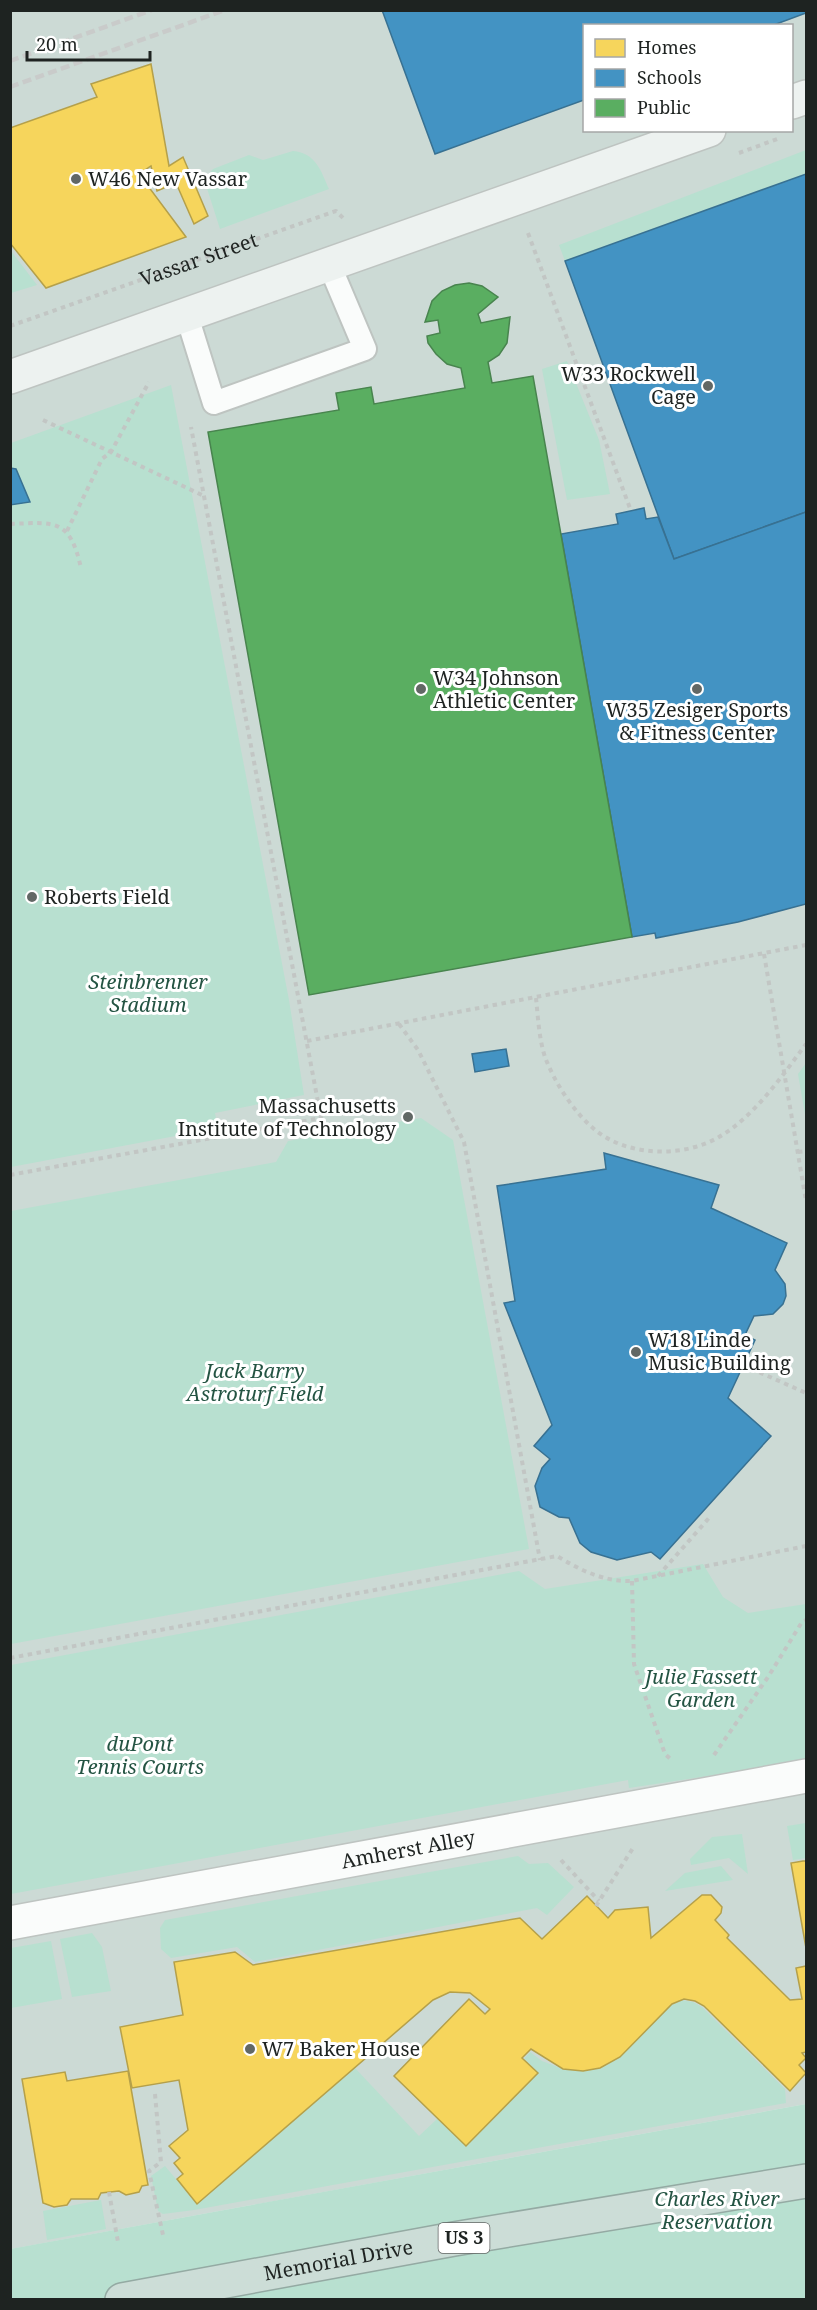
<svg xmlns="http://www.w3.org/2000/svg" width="817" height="2310" viewBox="0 0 817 2310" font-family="'Noto Serif',serif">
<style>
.built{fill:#ccdad5;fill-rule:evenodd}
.green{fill:#b8e0d0}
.homes{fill:#f6d55c;stroke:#b5a04a;stroke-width:1.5}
.schools{fill:#4393c3;stroke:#387192;stroke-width:1.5}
.public{fill:#5aae61;stroke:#48844e;stroke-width:1.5}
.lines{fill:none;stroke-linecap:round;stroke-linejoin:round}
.lane-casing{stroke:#bec4c1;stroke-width:26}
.street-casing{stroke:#bec4c1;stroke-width:36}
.secondary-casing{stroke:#bec4c1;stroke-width:36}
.highway-casing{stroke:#94aaa3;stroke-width:36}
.path{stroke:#c2c6c4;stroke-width:4;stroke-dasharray:4.5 4.5;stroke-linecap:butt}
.lane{stroke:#fafcfb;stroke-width:22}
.street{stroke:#fafcfb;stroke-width:33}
.secondary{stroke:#edf2f0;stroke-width:33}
.highway{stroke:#ccddd7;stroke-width:33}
.rail{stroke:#c9cbca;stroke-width:4.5;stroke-dasharray:9 4.5;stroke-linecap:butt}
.poi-dot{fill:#626865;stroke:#fff;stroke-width:2}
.labels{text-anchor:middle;stroke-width:6;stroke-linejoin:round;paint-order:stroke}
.shield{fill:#fff;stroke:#626564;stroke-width:1.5}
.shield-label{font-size:18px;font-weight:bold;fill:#1e2321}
.poi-label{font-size:20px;fill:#1e2321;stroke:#fff;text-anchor:start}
.street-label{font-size:20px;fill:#1e2321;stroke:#fff}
.park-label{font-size:20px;font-style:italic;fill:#245443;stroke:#fff}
</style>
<rect width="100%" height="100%" fill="#e0e8e4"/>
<path class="built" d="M11,11h795v2093l-795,145zM584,26h208v104h-208z"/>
<g class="green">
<polygon points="806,150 806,174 565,261 559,245"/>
<path d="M293,151c23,2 28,20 36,38l-109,40 -16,-50 9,-10 36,-14 14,5z"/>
<polygon points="11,251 37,285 11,293"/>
<polygon points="567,361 599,440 610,494 567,500 542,369"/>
<polygon points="171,385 289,1000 304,1095 215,1113 218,1128 11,1167 11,443"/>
<polygon points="806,1063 806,1120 798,1074"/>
<polygon points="421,1118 453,1140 529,1549 11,1644 11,1211 276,1162 288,1141"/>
<polygon points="703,1564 723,1597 748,1613 806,1604 806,1761 629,1788 628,1780 11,1894 11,1665 519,1571 545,1589"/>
<polygon points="806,1823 806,1858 793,1860 787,1826"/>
<polygon points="742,1834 748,1874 729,1858 691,1865 690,1859 712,1837"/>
<polygon points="518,1856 529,1864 548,1863 574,1887 547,1915 537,1908 255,1962 237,1947 171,1958 161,1949 160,1928 165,1920"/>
<polygon points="721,1866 733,1880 665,1891 685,1873"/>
<polygon points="92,1933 102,1947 111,1991 72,1997 60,1939"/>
<polygon points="51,1941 62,1999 11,2008 11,1948"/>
<polygon points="680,2000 693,2002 702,2007 785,2089 786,2103 194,2210 163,2214 158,2211 151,2176 165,2166 197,2204 355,2068 419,2136 437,2119 466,2146 538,2073 524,2059 530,2052 542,2061 563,2069"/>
<polygon points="806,2104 806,2299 11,2299 10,2249"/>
<polygon points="101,2200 106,2229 47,2240 43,2211"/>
</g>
<g class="homes">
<polygon points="151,64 169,166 183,157 208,216 194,224 176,183 157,191 151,166 139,174 186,237 46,288 10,243 10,128 97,97 91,84"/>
<polygon points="803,1861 806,1861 806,1948 791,1863"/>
<polygon points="702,1895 711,1895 722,1907 721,1913 715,1920 729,1935 727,1938 790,2000 802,1999 796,1968 806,1966 806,2052 802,2053 806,2058 799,2065 806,2073 790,2091 704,2006 695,2001 684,1999 672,2004 620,2057 600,2068 583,2071 563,2069 531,2049 522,2058 538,2073 466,2146 394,2076 469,1999 485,2014 490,2009 470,1993 450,1992 433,2000 197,2204 177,2179 183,2174 174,2163 180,2158 169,2146 188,2130 179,2080 132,2088 120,2027 183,2015 174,1962 235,1952 253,1965 520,1918 542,1939 587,1896 608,1918 615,1910 648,1907 651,1938"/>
<polygon points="128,2071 148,2185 142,2186 139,2192 126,2195 119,2191 101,2193 98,2199 71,2199 67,2205 54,2207 43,2203 22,2079 65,2072 67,2081"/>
</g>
<g class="schools">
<polygon points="382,10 806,10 806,13 771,26 584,26 584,100 435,154"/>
<polygon points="806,174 806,512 674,559 565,261"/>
<polygon points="10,468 16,469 30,502 10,505"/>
<polygon points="644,508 646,519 658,517 674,559 806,512 806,904 738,922 656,938 655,933 632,937 561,534 618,524 616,514"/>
<polygon points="506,1049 509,1066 475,1072 472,1054"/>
<polygon points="604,1153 719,1185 711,1208 787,1243 775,1270 785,1284 786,1296 783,1304 773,1314 754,1316 745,1335 755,1340 728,1398 771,1436 660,1559 651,1552 617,1560 591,1552 580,1543 569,1518 559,1517 540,1507 535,1486 542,1468 550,1459 534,1446 552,1425 504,1303 515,1301 497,1186 606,1169"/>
</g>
<polygon class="public" points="469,283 482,286 498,297 478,314 481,323 510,317 507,343 499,355 488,362 492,383 533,376 632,937 309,995 208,432 339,410 336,393 371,387 374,404 465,388 461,368 447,364 436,354 428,343 427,336 440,333 438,320 425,322 432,301 442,291 455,285"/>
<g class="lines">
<g class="lane-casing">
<polyline id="lane" points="187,316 214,403 365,349 329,264"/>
</g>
<g class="street-casing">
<g id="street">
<path id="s2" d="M10,1923l796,-147"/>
</g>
</g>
<g class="secondary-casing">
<g id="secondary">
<polyline points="792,102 806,97"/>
<polyline points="10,377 709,130"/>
</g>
</g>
<g class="highway-casing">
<g id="highway">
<path id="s3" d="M122,2300l332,-61 352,-58"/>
</g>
</g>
<g class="path">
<polyline points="739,153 780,138"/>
<polyline points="528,233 631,511"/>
<path id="s1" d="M10,326l326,-115 9,9"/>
<polyline points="43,420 204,496"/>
<path d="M10,524c46,-2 60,-5 71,44"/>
<polyline points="67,531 102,459 111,452 149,382"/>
<polyline points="764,954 806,1201"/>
<path d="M536,998c2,19 3,41 9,59 10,26 28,54 49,72 33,28 89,29 125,8 36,-21 63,-61 87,-93"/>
<polyline points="399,1024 418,1050 464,1142 540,1560"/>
<polyline points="307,1041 806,945"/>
<polyline points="798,1152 806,1151"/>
<polyline points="10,1175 321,1118 191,427"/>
<polyline points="743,1365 806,1393"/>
<polyline points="658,1576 709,1518"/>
<polyline points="632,1581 634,1664 665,1754 673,1761"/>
<path d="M10,1658l547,-102c23,14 47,26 75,25l174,-35"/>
<polyline points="714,1755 768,1677 802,1622 806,1620"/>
<polyline points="561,1860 599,1901"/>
<polyline points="596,1906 633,1848"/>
<polyline points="155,2094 161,2162 149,2171 163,2235"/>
<polyline points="109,2192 118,2242"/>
</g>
<use href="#lane" class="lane"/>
<use href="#street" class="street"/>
<use href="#secondary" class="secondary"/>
<use href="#highway" class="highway"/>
<g class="rail">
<polyline points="10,61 152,10"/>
<polyline points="10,87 225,10"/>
</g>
</g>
<g class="poi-dot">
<circle cx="76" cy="179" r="6"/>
<circle cx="708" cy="386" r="6"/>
<circle cx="421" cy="689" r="6"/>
<circle cx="697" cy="689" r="6"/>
<circle cx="32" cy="897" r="6"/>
<circle cx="408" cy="1117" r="6"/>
<circle cx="636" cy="1352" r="6"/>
<circle cx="250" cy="2049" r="6"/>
</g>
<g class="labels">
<rect class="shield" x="438.5" y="2223" width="51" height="30" rx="4.5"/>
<g class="shield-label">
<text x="464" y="2244">US 3</text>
</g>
<g class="poi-label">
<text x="88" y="186">W46 New Vassar</text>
<text x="696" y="381" text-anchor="end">W33 Rockwell<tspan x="696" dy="23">Cage</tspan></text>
<text x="433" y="685">W34 Johnson<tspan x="433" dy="23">Athletic Center</tspan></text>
<text x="697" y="717" text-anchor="middle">W35 Zesiger Sports<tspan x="697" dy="23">&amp; Fitness Center</tspan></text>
<text x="44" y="904">Roberts Field</text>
<text x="396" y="1113" text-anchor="end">Massachusetts<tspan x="396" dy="23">Institute of Technology</tspan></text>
<text x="648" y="1347">W18 Linde<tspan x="648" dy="23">Music Building</tspan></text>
<text x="262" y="2056">W7 Baker House</text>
</g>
<g class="street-label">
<text dy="7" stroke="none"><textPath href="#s1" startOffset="200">Vassar Street</textPath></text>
<text dy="7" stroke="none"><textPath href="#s2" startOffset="405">Amherst Alley</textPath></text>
<text dy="7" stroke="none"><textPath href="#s3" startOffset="220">Memorial Drive</textPath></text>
</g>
<g class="park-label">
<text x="148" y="989">Steinbrenner<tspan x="148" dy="23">Stadium</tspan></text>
<text x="255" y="1378">Jack Barry<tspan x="255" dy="23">Astroturf Field</tspan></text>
<text x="701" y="1684">Julie Fassett<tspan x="701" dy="23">Garden</tspan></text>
<text x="140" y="1751">duPont<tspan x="140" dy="23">Tennis Courts</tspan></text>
<text x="717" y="2206">Charles River<tspan x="717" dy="23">Reservation</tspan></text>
</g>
</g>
<rect width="817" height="2310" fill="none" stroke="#1e2321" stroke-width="24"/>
<rect x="583" y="24" width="210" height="108" fill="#ffffff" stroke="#a5a7a6" stroke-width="1.5"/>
<rect x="595" y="39" width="30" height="18" fill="#f6d55c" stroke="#a5a7a6" stroke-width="1.5"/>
<text x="637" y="54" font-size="18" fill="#1e2321">Homes</text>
<rect x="595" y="69" width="30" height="18" fill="#4393c3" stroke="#a5a7a6" stroke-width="1.5"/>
<text x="637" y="84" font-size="18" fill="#1e2321">Schools</text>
<rect x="595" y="99" width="30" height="18" fill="#5aae61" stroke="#a5a7a6" stroke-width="1.5"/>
<text x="637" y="114" font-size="18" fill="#1e2321">Public</text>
<path d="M27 51v9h123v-9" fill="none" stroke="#1e2321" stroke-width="3"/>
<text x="36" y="51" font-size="18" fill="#1e2321" stroke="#ffffff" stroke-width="4.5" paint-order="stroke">20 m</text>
</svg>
